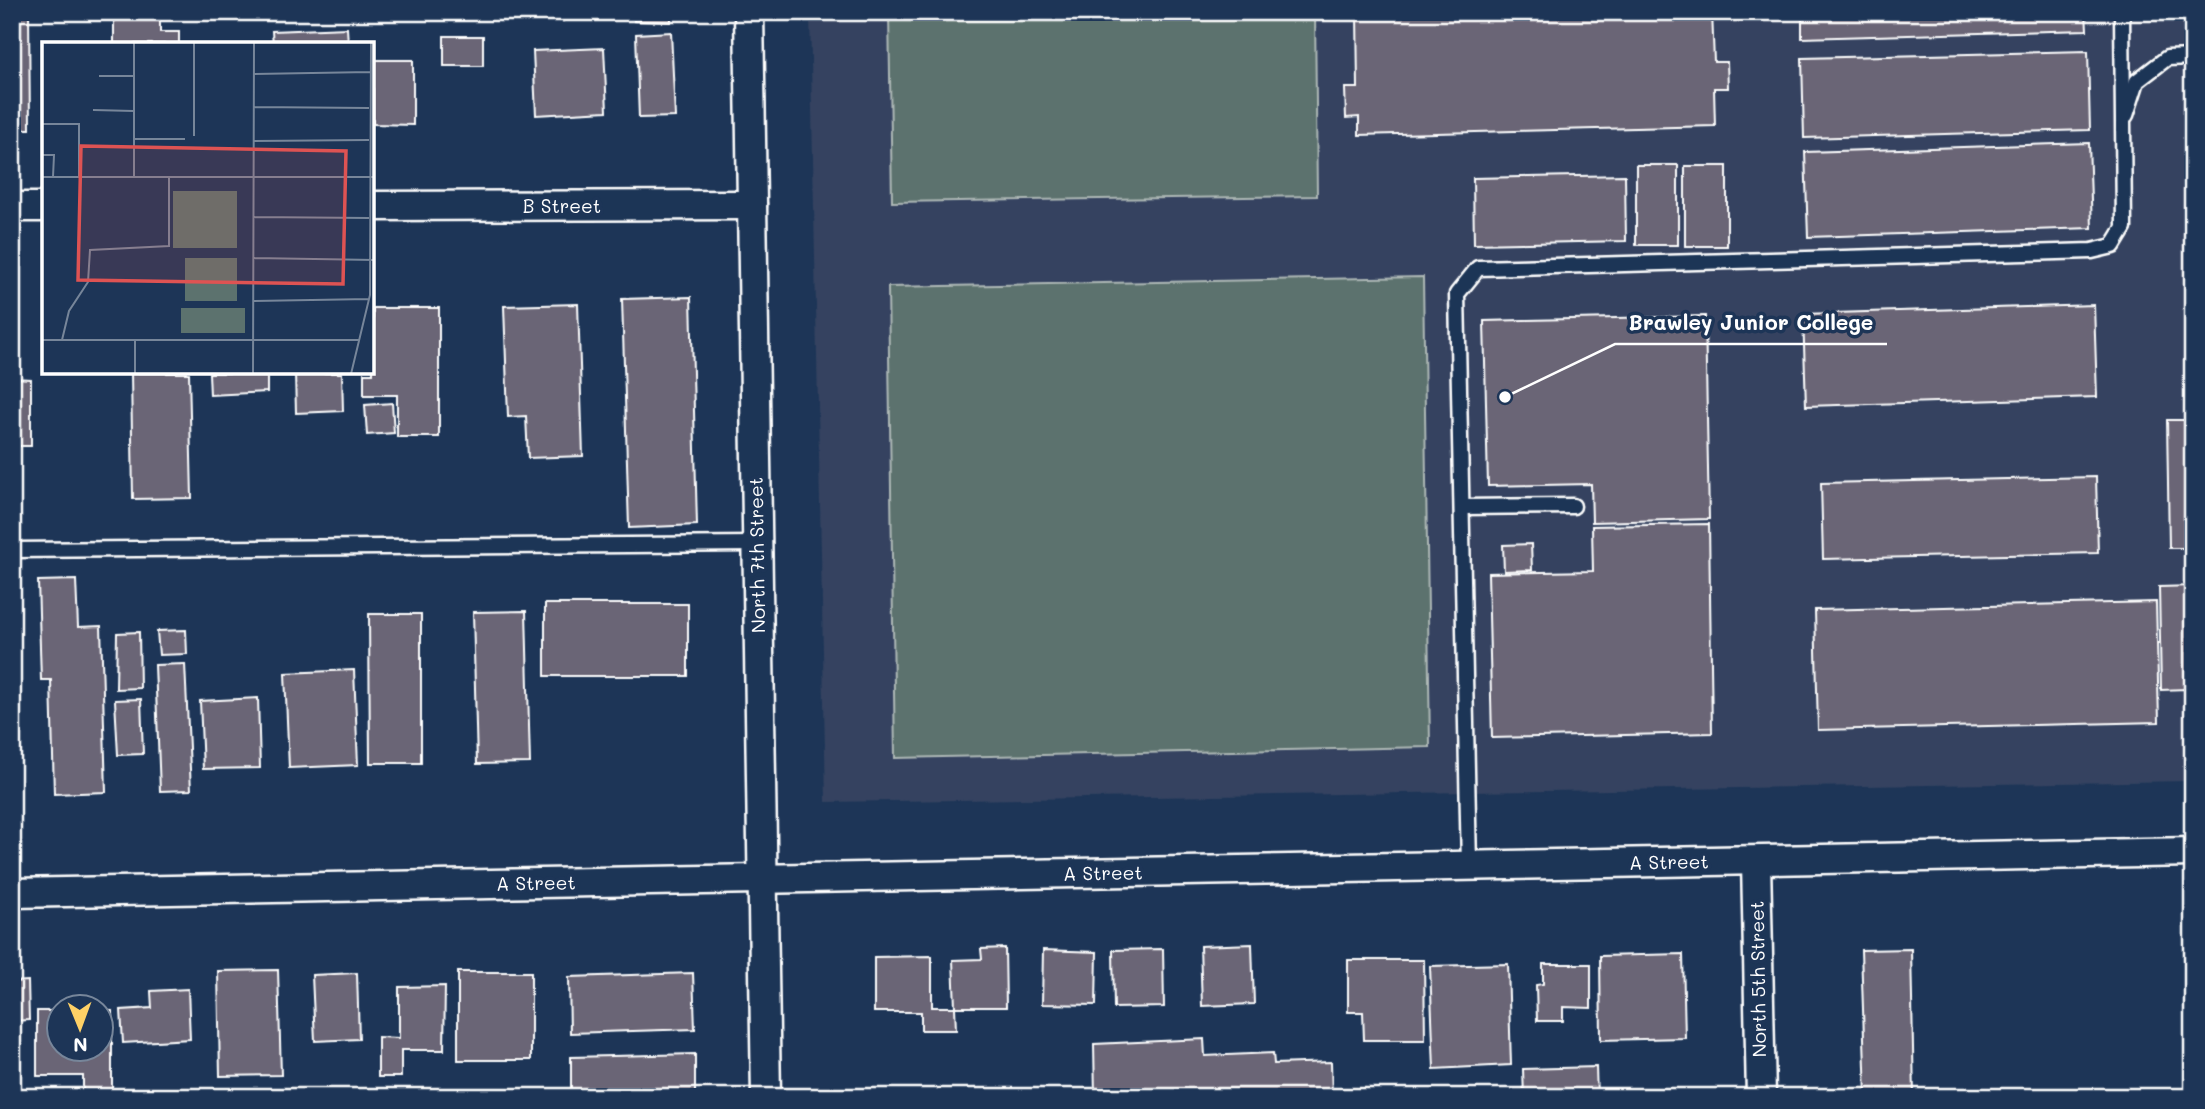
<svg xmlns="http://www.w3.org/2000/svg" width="2205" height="1109" viewBox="0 0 2205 1109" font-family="Mali,sans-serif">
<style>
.built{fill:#344360}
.pitch{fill:#5c726e;stroke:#aeb8b6;stroke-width:2}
.building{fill:#6a6576;stroke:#fff;stroke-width:2}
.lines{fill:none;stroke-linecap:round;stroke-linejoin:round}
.lane-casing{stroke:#fff;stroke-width:19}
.street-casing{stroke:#fff;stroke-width:33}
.lane{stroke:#1d3557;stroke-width:14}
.street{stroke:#1d3557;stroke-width:28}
.labels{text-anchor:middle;stroke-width:7;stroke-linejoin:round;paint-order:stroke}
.street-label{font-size:19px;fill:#fff;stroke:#1d3557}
.inset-road{fill:none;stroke:#77869a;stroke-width:2}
.view{fill:#de5353;fill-opacity:0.15;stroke:#de5353;stroke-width:3.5}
.inset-edge{fill:none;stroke:#fff;stroke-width:3.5}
.leader{fill:none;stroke:#fff;stroke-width:2.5}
.callout-dot{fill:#fff;stroke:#1d3557;stroke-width:2.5}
.callout-label{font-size:21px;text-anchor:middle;font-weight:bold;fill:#fff;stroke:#1d3557;stroke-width:7;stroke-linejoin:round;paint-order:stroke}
</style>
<rect width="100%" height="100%" fill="#1d3557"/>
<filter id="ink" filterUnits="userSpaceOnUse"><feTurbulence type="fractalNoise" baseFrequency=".0143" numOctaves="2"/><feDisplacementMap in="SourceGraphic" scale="14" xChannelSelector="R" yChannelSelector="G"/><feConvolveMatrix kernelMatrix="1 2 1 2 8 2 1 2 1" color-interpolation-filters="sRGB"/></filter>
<g filter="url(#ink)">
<polygon class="built" points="810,12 2193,12 2193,781 826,802"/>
<g class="pitch">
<polygon points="889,12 1315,12 1317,196 892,202"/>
<polygon points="1423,277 1430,747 895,758 888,287"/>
</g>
<g class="building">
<polygon points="12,12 29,12 30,129 12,129"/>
<polygon points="114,12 160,12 160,32 179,32 179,44 114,44"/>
<rect x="526" y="12" width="37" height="9"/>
<polygon points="634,12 671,12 671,22 634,21"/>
<polygon points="1357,12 1712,12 1714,62 1727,62 1728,88 1714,88 1715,126 1359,135 1359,117 1346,118 1345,88 1358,88"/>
<polygon points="1802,12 2086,12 2087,30 1802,38"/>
<polygon points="347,28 348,44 273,44 272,31"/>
<polygon points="671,32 675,117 639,118 636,34"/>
<rect x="444" y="36" width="39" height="30"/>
<polygon points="604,48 607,111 536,115 533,51"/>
<polygon points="2088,51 2090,130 1804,138 1802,58"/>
<polygon points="373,60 413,60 413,125 373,124"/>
<polygon points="2089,143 2092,228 1808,237 1805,152"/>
<rect x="1636" y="165" width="42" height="80"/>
<rect x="1685" y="166" width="42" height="80"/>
<polygon points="1625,175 1626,241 1474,244 1473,178"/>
<polygon points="691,297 697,525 629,528 622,299"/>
<polygon points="578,304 583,456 528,458 526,416 508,417 504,306"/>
<polygon points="2094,305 2097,397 1806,406 1803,314"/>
<polygon points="373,308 439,308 439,437 397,437 397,395 364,395 364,373 373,373"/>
<polygon points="1705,316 1709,519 1592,522 1591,484 1488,486 1484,321"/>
<polygon points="131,373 189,373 192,498 133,499"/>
<polygon points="209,373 267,373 267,392 210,395"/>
<polygon points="295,373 342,373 343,411 296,413"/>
<polygon points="12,378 31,379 31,446 16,446 16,486 12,486"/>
<polygon points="392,403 394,433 367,435 365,405"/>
<polygon points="2167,420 2193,420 2193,548 2169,548"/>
<polygon points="2096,477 2098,553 1823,559 1821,483"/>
<polygon points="1709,524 1712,733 1492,738 1488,573 1593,571 1592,526"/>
<polygon points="1531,544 1532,570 1504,571 1503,545"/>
<polygon points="76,580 78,627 101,626 106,792 54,794 51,680 41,680 38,581"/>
<polygon points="2193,586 2193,700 2186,700 2186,689 2161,690 2159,587"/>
<polygon points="2156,602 2159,722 1818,730 1815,610"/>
<rect x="545" y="604" width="143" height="72"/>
<polygon points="526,611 530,763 477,764 473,612"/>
<polygon points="369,614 421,614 421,763 370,763"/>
<polygon points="186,630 187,654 159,655 157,631"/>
<polygon points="139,632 140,688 116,689 117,633"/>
<polygon points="185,664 191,790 160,791 155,665"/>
<polygon points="354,670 358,765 289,768 285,673"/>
<polygon points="258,698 260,768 203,769 200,701"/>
<polygon points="141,699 143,754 118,755 115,700"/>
<polygon points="1252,944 1254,1004 1202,1006 1200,946"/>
<polygon points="1005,948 1006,1007 955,1007 953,960 982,959 981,949"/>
<polygon points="1163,949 1164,1007 1114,1008 1113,950"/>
<polygon points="1911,949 1914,1097 1866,1097 1861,950"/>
<polygon points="1043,950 1097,952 1096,1005 1042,1004"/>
<polygon points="1683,954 1685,1038 1601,1040 1600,956"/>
<polygon points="932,956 932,1007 955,1007 956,1030 921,1030 921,1012 874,1012 874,957"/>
<polygon points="1348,960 1424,960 1425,1040 1364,1040 1363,1012 1348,1012"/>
<polygon points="1508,964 1511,1065 1434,1069 1430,966"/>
<polygon points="1543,964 1591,964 1591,1008 1563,1007 1563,1021 1537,1021 1536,985 1543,984"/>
<polygon points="278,970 281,1075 220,1076 218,971"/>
<rect x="458" y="972" width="73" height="88"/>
<polygon points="357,973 359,1039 315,1041 312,975"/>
<polygon points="693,973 695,1029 570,1033 569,977"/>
<polygon points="28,981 29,1020 12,1021 12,982"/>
<polygon points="445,986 444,1050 401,1050 401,1077 378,1077 378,1037 399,1038 399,987"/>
<polygon points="188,989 190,1039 123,1043 121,1010 152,1008 151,991"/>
<polygon points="37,1011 60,1011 60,1050 102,1050 102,1011 112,1011 112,1097 83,1097 83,1076 37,1076"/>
<polygon points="1204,1039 1205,1056 1273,1053 1274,1064 1331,1062 1332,1097 1095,1097 1094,1044"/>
<polygon points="695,1054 695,1097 571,1097 571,1057"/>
<polygon points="1596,1067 1597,1097 1524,1097 1523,1069"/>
</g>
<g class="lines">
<g class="lane-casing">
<g id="lane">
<polyline points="2126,115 2137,81 2167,58 2193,57"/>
<polyline points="1462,507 1573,506"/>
<polyline points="12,550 757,544"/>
<polyline points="1469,866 1457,294 1478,268 2092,251 2113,246 2124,228 2122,12"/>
</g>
</g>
<g class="street-casing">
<g id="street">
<polyline points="749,12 766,1097"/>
<polyline points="373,206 752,205"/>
<polyline points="12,207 44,207"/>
<polyline points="1756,861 1761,1097"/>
<polyline points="12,893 2193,852"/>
</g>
</g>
<use href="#lane" class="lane"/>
<use href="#street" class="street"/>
</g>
</g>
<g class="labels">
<g class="street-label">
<text x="562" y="213">B Street</text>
<text transform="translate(757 555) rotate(-91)" y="7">North 7th Street</text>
<text transform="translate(1669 862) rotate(-1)" y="7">A Street</text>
<text transform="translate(1103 873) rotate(-1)" y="7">A Street</text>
<text transform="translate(536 883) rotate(-1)" y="7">A Street</text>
<text transform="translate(1758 979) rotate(-91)" y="7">North 5th Street</text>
</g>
</g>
<g transform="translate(42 42)">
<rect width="332" height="332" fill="#1d3557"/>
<path d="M139,266h64v25h-64z" fill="#5c726e"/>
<path d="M131,149h64v57h-64zM143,216h52v43h-52z" fill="#5c726e"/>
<path class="inset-road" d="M92,1v134M212,32l116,-2M57,34h35M212,65l115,1M51,68l41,1M0,82h37v53M152,94v-93M92,97h51M212,99l115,-1M0,113h12l-1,22M0,135h333M212,175l115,1M212,216l121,2M211,259l116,-2M0,298h318M20,298l7,-29 19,-29 2,-32 79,-4v-69M93,332v-33M211,332l1,-331M309,332l19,-79 1,-252"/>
<path class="view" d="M39,104l265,5 -3,133 -265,-4z"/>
<rect width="332" height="332" class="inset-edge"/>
</g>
<path class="leader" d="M1505 397L1615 344H1887"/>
<circle class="callout-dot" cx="1505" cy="397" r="7"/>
<g class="callout-label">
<text x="1751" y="330">Brawley Junior College</text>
</g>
<rect width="2205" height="1109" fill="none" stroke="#1d3557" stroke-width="42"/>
<rect x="21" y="21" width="2163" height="1067" fill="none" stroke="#fff" stroke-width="2.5" filter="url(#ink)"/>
<g transform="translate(80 1028) rotate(179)"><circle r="33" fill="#1d3557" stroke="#77869a" stroke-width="2"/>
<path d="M0-5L12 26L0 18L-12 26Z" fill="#ffd166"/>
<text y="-10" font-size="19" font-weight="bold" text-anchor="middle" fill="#ffffff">N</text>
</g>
</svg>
